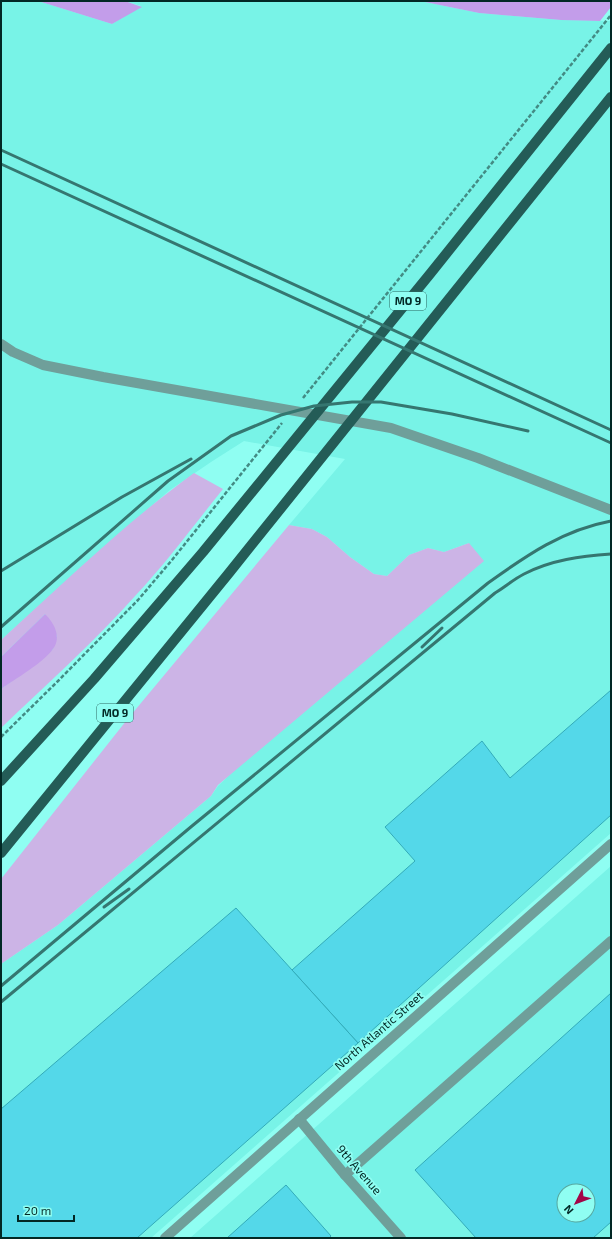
<svg xmlns="http://www.w3.org/2000/svg" width="612" height="1239" viewBox="0 0 612 1239" font-family="'Exo 2',sans-serif">
<style>
.built{fill:#78f3e7;fill-rule:evenodd}
.green{fill:#ccb4e6}
.forest{fill:#c39dea}
.building{fill:#54d8e9;stroke:#33abb9;fill-rule:evenodd}
.lines{fill:none;stroke-linecap:round;stroke-linejoin:round}
.path{stroke:#438b84;stroke-width:2.5;stroke-dasharray:4 2;stroke-linecap:butt}
.minor{stroke:#6f9f9a;stroke-width:10}
.major{stroke:#245c57;stroke-width:10}
.rail{stroke:#357670;stroke-width:3}
.labels{text-anchor:middle;stroke-width:3.5;stroke-linejoin:round;paint-order:stroke}
.shield{fill:#8ffef2;stroke:#2c6862;stroke-width:1}
.shield-label{font-size:11px;font-weight:bold;fill:#022825}
.street-label{font-size:12px;fill:#022825;stroke:#8ffef2}
</style>
<rect width="100%" height="100%" fill="#8ffef2"/>
<g class="built">
<polygon points="1,1 38,1 112,24 141,6 125,1 420,1 479,13 561,20 611,21 611,833 151,1238 1,1238 1,964 58,925 211,796 218,786 469,543 444,552 428,548 409,555 387,576 374,574 350,557 327,537 312,529 289,525 345,459 244,441 211,462 170,490 106,545 1,640"/>
<path d="M611,866v372h-421zM564,1191h24v24h-24z"/>
</g>
<g class="green">
<path d="M194,473l29,16c-29,36 -56,73 -87,106 -42,47 -89,89 -135,133v-39l39,-28 13,-12 4,-13 -12,-22 -44,43v-17c63,-57 124,-117 193,-167z"/>
<polygon points="289,525 312,529 327,537 350,557 374,574 387,576 409,555 428,548 444,552 469,543 484,561 218,785 211,796 58,925 1,964 1,879 126,721"/>
</g>
<g class="forest">
<polygon points="38,1 125,1 142,7 112,24"/>
<polygon points="420,1 611,1 611,7 600,21 561,20 479,13"/>
<path d="M45,614c9,9 17,23 8,35 -10,14 -38,30 -52,40v-32z"/>
</g>
<g class="building">
<polygon points="611,690 611,815 358,1043 292,970 415,861 385,827 482,741 510,778"/>
<polygon points="236,908 358,1043 137,1238 1,1238 1,1109"/>
<path d="M611,993v229l-18,16h-117l-61,-68zM564,1191h24v24h-24z"/>
<polygon points="286,1185 331,1236 329,1238 227,1238"/>
</g>
<g class="lines">
<g class="path">
<polyline points="303,398 611,15"/>
<polyline points="1,737 58,681 138,600 172,560 282,423"/>
</g>
<g class="minor">
<polyline points="1,344 13,352 43,365 103,377 391,428 478,458 611,510"/>
<polyline points="299,1119 345,1175 401,1238"/>
<polyline points="345,1175 611,941"/>
<polyline points="165,1238 611,844"/>
</g>
<g class="major">
<polyline points="1,781 94,679 203,552 430,274 611,48"/>
<polyline points="1,853 229,573 611,97"/>
</g>
<g class="rail">
<polyline points="1,150 611,430"/>
<polyline points="1,164 611,443"/>
<polyline points="1,571 122,497 191,459"/>
<polyline points="1,627 168,481 231,436 281,415 314,406 352,402 381,402 452,414 528,431"/>
<polyline points="422,647 442,628"/>
<polyline points="104,907 129,889"/>
<path d="M1,986l191,-160 296,-243c39,-28 75,-53 123,-62"/>
<path d="M1,1002l494,-409c10,-6 19,-14 29,-19 27,-14 57,-18 87,-20"/>
</g>
</g>
<g class="labels">
<g class="shield">
<rect x="390" y="292" width="36" height="18" rx="3"/>
<rect x="97" y="704" width="36" height="18" rx="3"/>
</g>
<g class="shield-label">
<text x="408" y="305">MO 9</text>
<text x="115" y="717">MO 9</text>
</g>
<g class="street-label">
<text transform="translate(379 1031) rotate(-41)" y="4">North Atlantic Street</text>
<text transform="translate(359 1170) rotate(49)" y="4">9th Avenue</text>
</g>
</g>
<rect width="612" height="1239" fill="none" stroke="#022825" stroke-width="4"/>
<g transform="translate(576 1203) rotate(228)"><circle r="19" fill="#8ffef2" stroke="#57a8a0"/>
<path d="M0-3L7 15L0 10L-7 15Z" fill="#a20747"/>
<text y="-6" font-size="11" font-weight="bold" text-anchor="middle" fill="#022825">N</text>
</g>
<path d="M18 1215v6h56v-6" fill="none" stroke="#022825" stroke-width="2"/>
<text x="24" y="1215" font-size="12" fill="#022825" stroke="#8ffef2" stroke-width="3" paint-order="stroke">20 m</text>
</svg>
